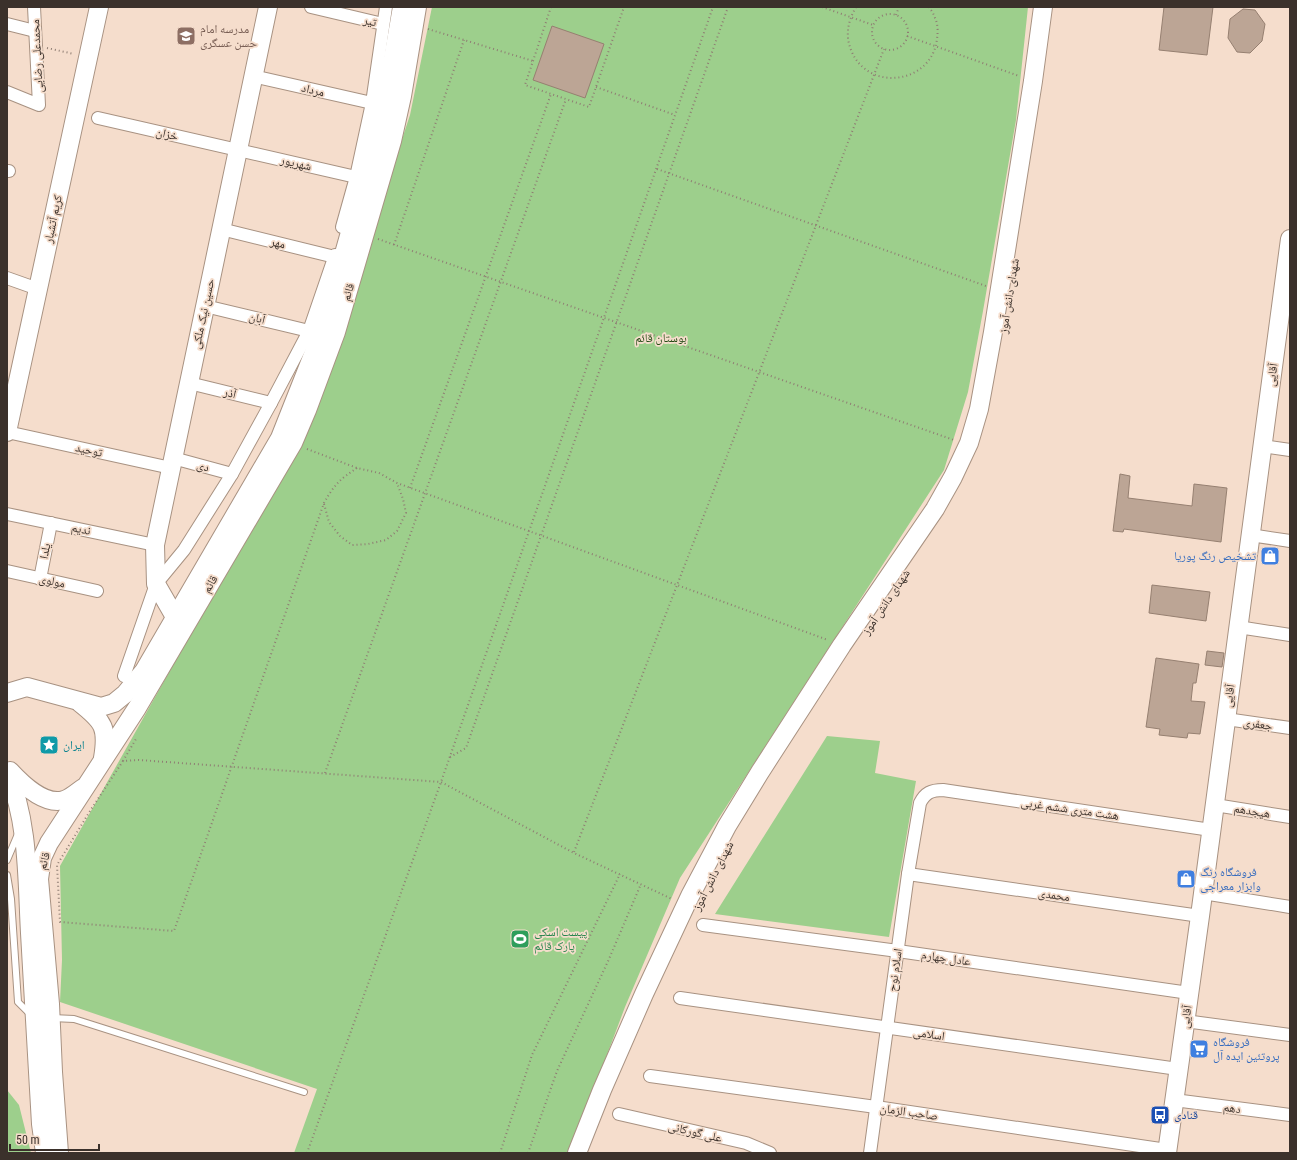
<svg xmlns="http://www.w3.org/2000/svg" width="1297" height="1160" viewBox="0 0 1297 1160" font-family="'Roboto Condensed','Noto Naskh Arabic',sans-serif">
<style>
.green{fill:#9dcf8c}
.building{fill:#bca595;stroke:#968071}
.lines{fill:none;stroke-linecap:round;stroke-linejoin:round}
.lane-casing{stroke:#a89282;stroke-width:8}
.street-casing{stroke:#a89282;stroke-width:14}
.secondary-casing{stroke:#a89282;stroke-width:20}
.path{stroke:#8f7e73;stroke-width:2;stroke-dasharray:1 3;stroke-linecap:butt}
.lane{stroke:#fff;stroke-width:6}
.street{stroke:#fff;stroke-width:12}
.secondary{stroke:#fff;stroke-width:18}
.labels{text-anchor:middle;stroke-width:3.5;stroke-linejoin:round;paint-order:stroke}
.street-label{font-size:12px;fill:#3b312b;stroke:#f5ddcc}
.education-label{font-size:12px;fill:#785e54;stroke:#f5ddcc;text-anchor:start}
.park-label{font-size:12px;fill:#254b16;stroke:#f5ddcc}
.shop-label{font-size:12px;fill:#366cbe;stroke:#f5ddcc;text-anchor:start}
.culture-label{font-size:12px;fill:#0d838f;stroke:#f5ddcc;text-anchor:start}
.leisure-label{font-size:12px;fill:#27864d;stroke:#f5ddcc;text-anchor:start}
.transit-label{font-size:12px;fill:#164399;stroke:#f5ddcc;text-anchor:start}
</style>
<rect width="100%" height="100%" fill="#f5ddcc"/>
<g class="green">
<polygon points="432,7 1028,7 1016,120 983,311 968,392 944,470 680,878 625,1007 570,1153 294,1153 317,1089 60,1002 62,960 60,866 307,427 410,115"/>
<polygon points="827,736 880,741 875,773 916,781 889,937 715,914"/>
<polygon points="7,1090 19,1105 31,1153 7,1153"/>
</g>
<g class="building">
<polygon points="1164,7 1213,7 1207,55 1159,50"/>
<polygon points="1243,9 1255,10 1265,24 1262,41 1250,53 1237,52 1228,38 1230,19"/>
<polygon points="552,26 604,44 585,98 533,80"/>
<polygon points="1120,474 1130,476 1128,498 1192,506 1194,484 1227,488 1221,542 1124,529 1123,532 1113,531"/>
<polygon points="1152,585 1210,592 1206,621 1149,613"/>
<polygon points="1207,651 1224,653 1222,667 1205,665"/>
<polygon points="1156,658 1199,664 1196,683 1193,683 1191,701 1205,702 1200,734 1188,733 1187,738 1159,735 1160,729 1146,727"/>
</g>
<g class="lines">
<g class="lane-casing">
<g id="lane">
<polyline points="7,860 18,834"/>
<polyline points="7,875 11,899 18,1002 30,1014"/>
<polyline points="52,1018 74,1019 304,1092"/>
</g>
</g>
<g class="street-casing">
<g id="street">
<polyline points="311,7 383,24"/>
<polyline points="7,24 35,31"/>
<polyline points="253,76 372,103"/>
<polyline points="7,92 39,105 34,7"/>
<polyline points="98,118 356,177"/>
<polyline points="7,171 9,171"/>
<polyline points="342,227 356,177 372,103 386,7"/>
<polyline points="221,229 335,257"/>
<polyline points="7,278 38,289"/>
<polyline points="205,306 309,331"/>
<polyline points="189,383 271,403"/>
<polyline points="7,432 171,468"/>
<polyline points="1262,446 1290,450"/>
<polyline points="173,458 232,474"/>
<polyline points="7,514 155,545"/>
<polyline points="1250,535 1290,541"/>
<polyline points="7,571 97,591"/>
<polyline points="40,579 51,523"/>
<polyline points="1238,627 1290,635"/>
<polyline points="124,676 156,584 184,550 232,474 271,403 309,331 335,255"/>
<polyline points="1226,719 1290,728"/>
<polyline points="1215,805 1290,817"/>
<polyline points="908,874 1200,916"/>
<polyline points="1203,893 1290,907"/>
<polyline points="703,925 898,951 1189,993"/>
<polyline points="680,998 1178,1069"/>
<polyline points="1185,1021 1290,1035"/>
<polyline points="650,1076 876,1107 1167,1150"/>
<polyline points="1174,1100 1290,1115"/>
<polyline points="619,1114 746,1143 770,1153"/>
<path d="M870,1153l38,-279 12,-71c5,-10 11,-13 23,-13l268,40"/>
</g>
</g>
<g class="secondary-casing">
<g id="secondary">
<polyline points="7,432 99,7"/>
<polyline points="175,617 156,584 155,545 268,7"/>
<polyline points="7,693 27,687 101,707 114,703 125,694 144,671 280,438 322,332 383,115 402,7"/>
<path d="M80,703c24,19 28,25 23,55"/>
<path d="M10,771c12,13 35,35 54,29 7,-2 13,-8 19,-12"/>
<path d="M7,772c22,49 20,109 23,161 4,64 7,127 11,191l4,29"/>
<polyline points="59,1153 53,1072 50,1004 39,879 42,858 49,843 137,708 293,443 307,410 336,332 392,141 402,96 417,7"/>
<polyline points="577,1153 602,1090 644,994 690,896 727,826 760,772 842,645 935,509 953,477 969,443 979,409 993,332 1033,81 1043,7"/>
<polyline points="1167,1153 1200,916 1290,239"/>
</g>
</g>
<g class="path">
<polyline points="551,7 525,85 589,107 624,7"/>
<polyline points="822,7 873,25"/>
<path d="M856,7c-8,14 -11,28 -5,43 17,43 81,34 86,-11 1,-7 1,-15 -2,-21 -1,-4 -4,-8 -6,-11"/>
<circle cx="890" cy="32" r="18"/>
<polyline points="896,15 899,7"/>
<polyline points="428,29 533,61"/>
<polyline points="907,36 1019,76"/>
<polyline points="47,48 74,54"/>
<polyline points="596,87 675,115"/>
<polyline points="657,169 986,286"/>
<polyline points="378,239 954,440"/>
<polyline points="394,245 464,40"/>
<polyline points="307,449 357,468 379,473 397,483 828,640"/>
<path d="M357,468c-17,11 -23,17 -33,35l-150,428 -114,-9 -3,-57 33,-54 33,-50 16,-1 302,22 133,71 98,46"/>
<polyline points="410,488 551,94"/>
<polyline points="324,504 329,522 340,536 352,545 368,544 386,540 397,531 406,513 403,499 397,483"/>
<polyline points="450,757 466,748 728,7"/>
<polyline points="123,761 136,739"/>
<polyline points="325,773 566,99"/>
<polyline points="574,852 884,49"/>
<polyline points="307,1153 441,782 713,7"/>
<polyline points="500,1153 532,1055 620,874"/>
<polyline points="528,1153 557,1071 609,959 641,884"/>
</g>
<use href="#lane" class="lane"/>
<use href="#street" class="street"/>
<use href="#secondary" class="secondary"/>
</g>
<defs>
<g id="school-square" transform="scale(1)"><rect x="-9" y="-9" width="18" height="18" rx="4" fill="#8d6e63" stroke="#f5ddcc"/><path d="M0-5L7-2L0 1L-7-2ZM-4 1L0 2.5L4 1V4Q0 6-4 4Z" fill="#fff"/></g>
<g id="shop-square" transform="scale(1)"><rect x="-9" y="-9" width="18" height="18" rx="4" fill="#3f7fe0" stroke="#f5ddcc"/><path d="M-5-2.5h2.3a2.7 3.5 0 0 1 5.4 0H5L5.5 6h-11ZM-1.5-2.5h3a1.5 2.3 0 0 0-3 0Z" fill="#fff"/></g>
<g id="sight-square" transform="scale(1)"><rect x="-9" y="-9" width="18" height="18" rx="4" fill="#0f9aa8" stroke="#f5ddcc"/><path d="M0-6L1.8-2.2L6-1.7L2.9 1.2L3.7 5.4L0 3.3L-3.7 5.4L-2.9 1.2L-6-1.7L-1.8-2.2Z" fill="#fff"/></g>
<g id="stadium-square" transform="scale(1)"><rect x="-9" y="-9" width="18" height="18" rx="4" fill="#2e9e5b" stroke="#f5ddcc"/><path d="M0-5a6.5 5 0 1 0 0 10a6.5 5 0 1 0 0-10ZM-3.5-1.8h7v3.6h-7Z" fill="#fff"/></g>
<g id="supermarket-square" transform="scale(1)"><rect x="-9" y="-9" width="18" height="18" rx="4" fill="#3f7fe0" stroke="#f5ddcc"/><path d="M-6-5.5h2.5l.6 2H6L4.5 2H-2.5L-4.4-4H-6ZM-1.5 3.2a1.3 1.3 0 1 0 .1 0ZM3 3.2a1.3 1.3 0 1 0 .1 0Z" fill="#fff"/></g>
<g id="bus-square" transform="scale(1)"><rect x="-9" y="-9" width="18" height="18" rx="4" fill="#1a4fb4" stroke="#f5ddcc"/><path d="M-5-6H5V4H4V6H2V4H-2V6H-4V4H-5ZM-3.5-4V0h7V-4ZM-3.5 1.2v1.5H-2V1.2ZM2 1.2v1.5H3.5V1.2Z" fill="#fff"/></g>
</defs>
<g fill-rule="evenodd">
<use href="#school-square" x="186" y="36"/>
<use href="#shop-square" x="1270" y="556"/>
<use href="#sight-square" x="49" y="745"/>
<use href="#shop-square" x="1186" y="879"/>
<use href="#stadium-square" x="520" y="939"/>
<use href="#supermarket-square" x="1199" y="1049"/>
<use href="#bus-square" x="1160" y="1115"/>
</g>
<g class="labels">
<g class="street-label">
<text transform="translate(370 21) rotate(13)" y="4">تیر</text>
<text transform="translate(37 56) rotate(-93)" y="4">محمدعلی رضایی</text>
<text transform="translate(313 90) rotate(13)" y="4">مرداد</text>
<text transform="translate(167 134) rotate(13)" y="4">خزان</text>
<text transform="translate(296 163) rotate(13)" y="4">شهریور</text>
<text transform="translate(53 219) rotate(-78)" y="4">کریم آتشبار</text>
<text transform="translate(278 243) rotate(14)" y="4">مهر</text>
<text transform="translate(348 292) rotate(-73)" y="4">قائم</text>
<text transform="translate(1009 296) rotate(-81)" y="4">شهدای دانش آموز</text>
<text transform="translate(203 314) rotate(-78)" y="4">حسین نیک ملکی</text>
<text transform="translate(257 318) rotate(14)" y="4">آبان</text>
<text transform="translate(1272 375) rotate(-82)" y="4">آقایی</text>
<text transform="translate(230 393) rotate(14)" y="4">آذر</text>
<text transform="translate(89 450) rotate(12)" y="4">توحید</text>
<text transform="translate(203 466) rotate(15)" y="4">دی</text>
<text transform="translate(81 529) rotate(12)" y="4">ندیم</text>
<text transform="translate(45 551) rotate(-79)" y="4">یلدا</text>
<text transform="translate(52 581) rotate(12)" y="4">مولوی</text>
<text transform="translate(210 584) rotate(-59)" y="4">قائم</text>
<text transform="translate(886 602) rotate(-56)" y="4">شهدای دانش آموز</text>
<text transform="translate(1229 696) rotate(-82)" y="4">آقایی</text>
<text transform="translate(1258 724) rotate(8)" y="4">جعفری</text>
<text transform="translate(1070 809) rotate(8)" y="4">هشت متری ششم غربی</text>
<text transform="translate(1252 811) rotate(9)" y="4">هیجدهم</text>
<text transform="translate(44 861) rotate(-75)" y="4">قائم</text>
<text transform="translate(713 876) rotate(-63)" y="4">شهدای دانش آموز</text>
<text transform="translate(1054 895) rotate(8)" y="4">محمدی</text>
<text transform="translate(946 958) rotate(8)" y="4">عادل چهارم</text>
<text transform="translate(895 970) rotate(-82)" y="4">اسلام نوح</text>
<text transform="translate(1186 1017) rotate(-82)" y="4">آقایی</text>
<text transform="translate(929 1034) rotate(8)" y="4">اسلامی</text>
<text transform="translate(1232 1108) rotate(8)" y="4">دهم</text>
<text transform="translate(909 1112) rotate(8)" y="4">صاحب الزمان</text>
<text transform="translate(695 1132) rotate(13)" y="4">علی گورکانی</text>
</g>
<g class="education-label">
<text x="200" y="33">مدرسه امام<tspan x="200" dy="14">حسن عسگری</tspan></text>
</g>
<g class="park-label">
<text x="661" y="342">بوستان قائم</text>
</g>
<g class="shop-label">
<text x="1256" y="560" text-anchor="end">تشخیص رنگ پوریا</text>
<text x="1200" y="876">فروشگاه رنگ<tspan x="1200" dy="14">وابزار معراجی</tspan></text>
<text x="1213" y="1046">فروشگاه<tspan x="1213" dy="14">پروتئین ایده آل</tspan></text>
</g>
<g class="culture-label">
<text x="63" y="749">ایران</text>
</g>
<g class="leisure-label">
<text x="534" y="936">پیست اسکی<tspan x="534" dy="14">پارک قائم</tspan></text>
</g>
<g class="transit-label">
<text x="1174" y="1119">قنادی</text>
</g>
</g>
<rect width="1297" height="1160" fill="none" stroke="#3b312b" stroke-width="16"/>
<path d="M10 1144v6h89v-6" fill="none" stroke="#3b312b" stroke-width="2"/>
<text x="16" y="1144" font-size="12" fill="#3b312b" stroke="#f5ddcc" stroke-width="3" paint-order="stroke">50 m</text>
</svg>
